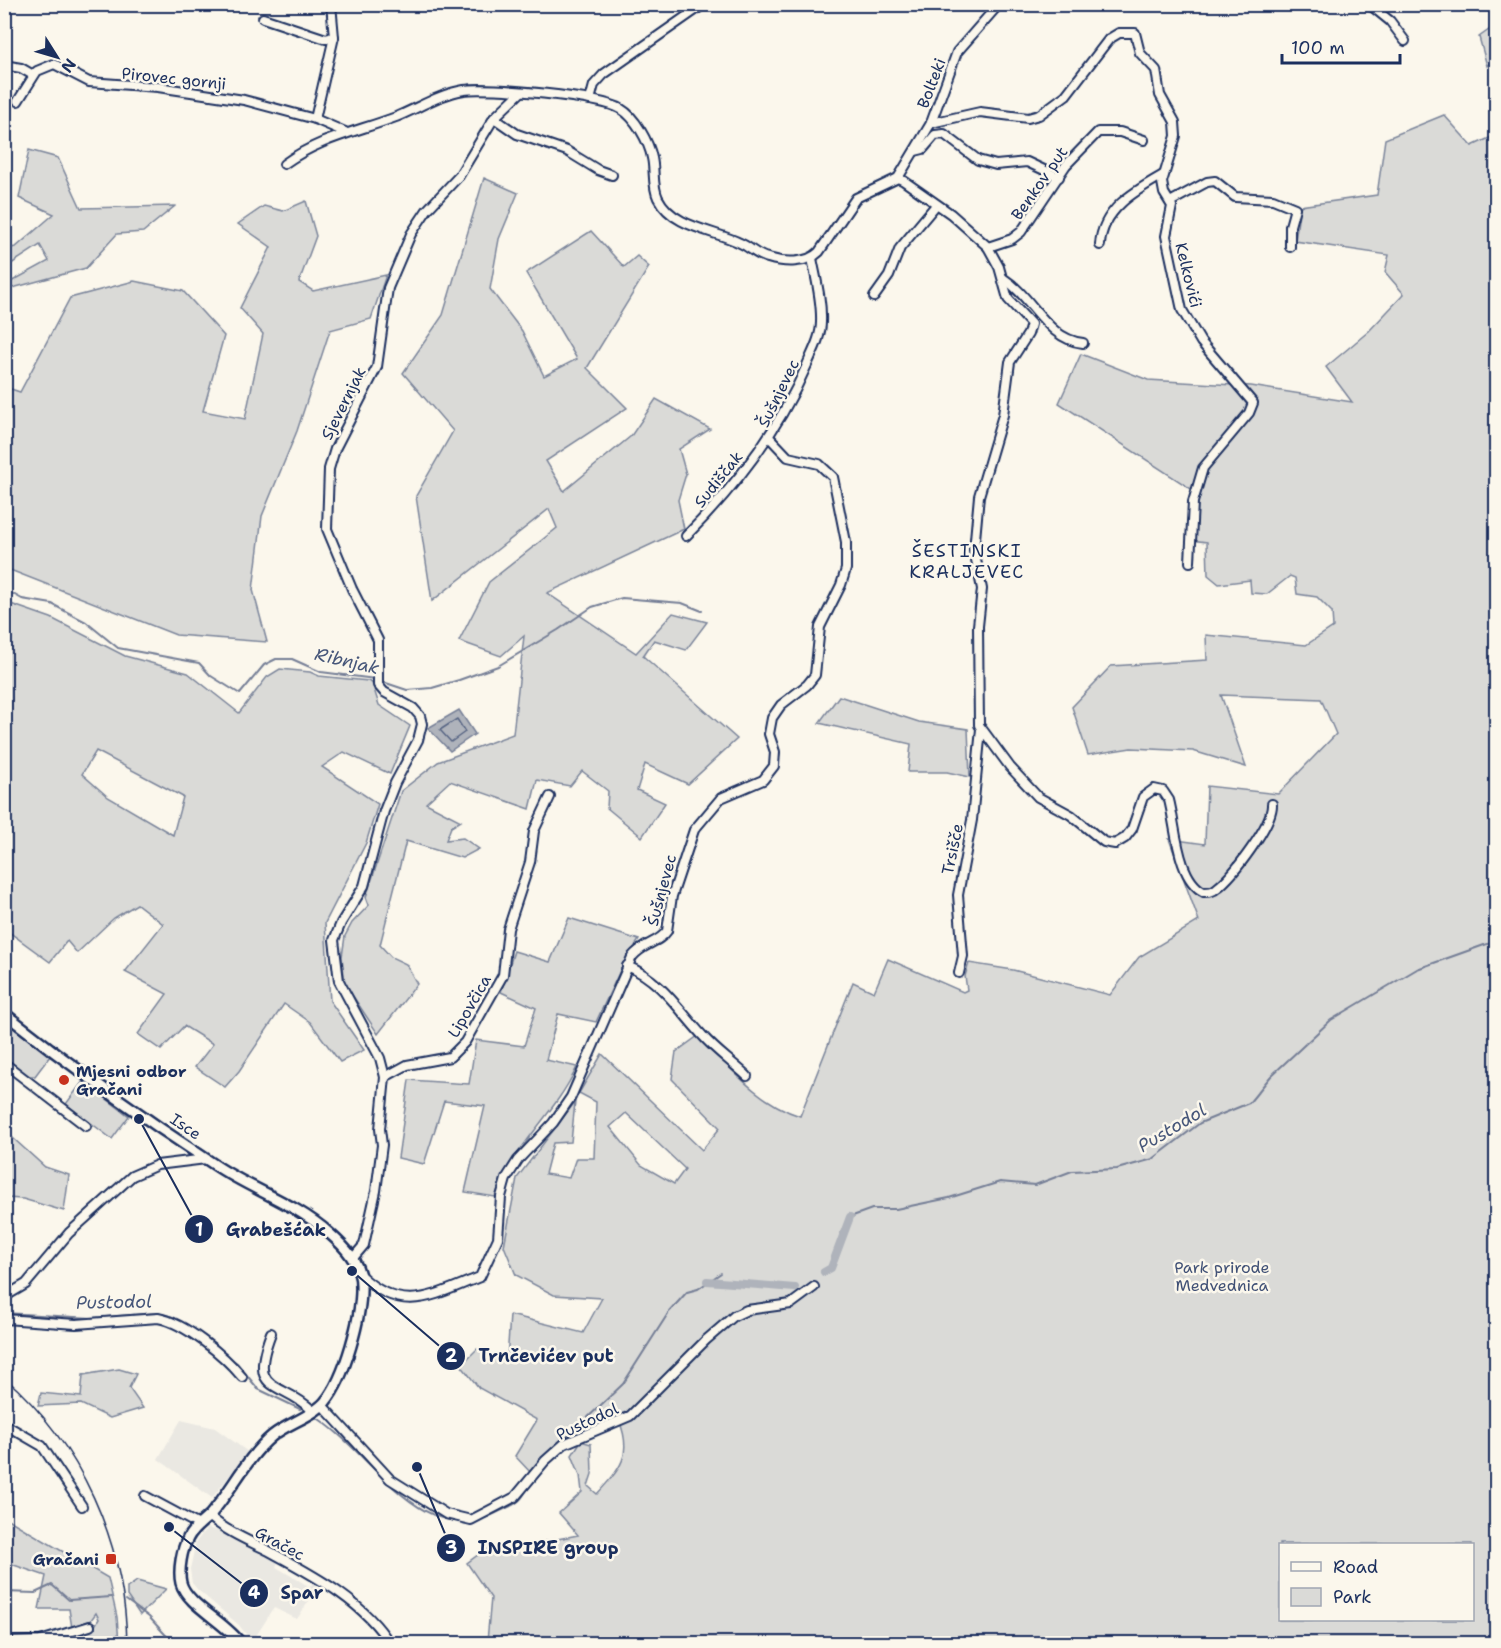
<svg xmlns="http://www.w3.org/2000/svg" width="1501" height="1648" viewBox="0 0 1501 1648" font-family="'Shantell Sans',sans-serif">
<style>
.built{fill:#eae8e2}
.green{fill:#dadad7;stroke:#7a849a;stroke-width:1.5;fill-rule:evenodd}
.water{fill:#afb3bb;stroke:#747e96;stroke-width:1.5}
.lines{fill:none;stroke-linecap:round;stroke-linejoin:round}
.shore{stroke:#566483;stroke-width:1.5}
.stream{stroke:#747e96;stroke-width:2}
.canal{stroke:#afb3bb;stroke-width:8}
.minor-casing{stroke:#1b2f5e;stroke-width:12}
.tertiary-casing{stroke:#1b2f5e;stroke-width:14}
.minor{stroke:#fbf7ec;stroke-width:8}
.tertiary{stroke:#fbf7ec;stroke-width:9}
.tram{stroke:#1b2f5e;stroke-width:1.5}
.poi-dot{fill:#c8321e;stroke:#fbf7ec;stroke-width:2}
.labels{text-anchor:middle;stroke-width:5;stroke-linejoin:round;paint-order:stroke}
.street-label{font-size:16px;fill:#1b2f5e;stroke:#fbf7ec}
.poi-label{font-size:16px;font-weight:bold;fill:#1b2f5e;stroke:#fbf7ec;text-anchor:start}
.park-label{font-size:16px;fill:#415176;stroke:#fbf7ec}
.neighbourhood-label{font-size:18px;letter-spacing:1.5px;fill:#1b2f5e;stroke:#fbf7ec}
.water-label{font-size:18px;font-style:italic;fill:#47577a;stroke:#fbf7ec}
.leader{fill:none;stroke:#1b2f5e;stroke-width:2}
.callout-dot{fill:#1b2f5e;stroke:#fbf7ec;stroke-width:2}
.mark-label{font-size:18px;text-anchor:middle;font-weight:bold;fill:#fff}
.callout-label{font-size:18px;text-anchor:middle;font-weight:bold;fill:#1b2f5e;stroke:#fbf7ec;stroke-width:5;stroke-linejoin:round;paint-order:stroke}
</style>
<rect width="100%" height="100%" fill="#fbf7ec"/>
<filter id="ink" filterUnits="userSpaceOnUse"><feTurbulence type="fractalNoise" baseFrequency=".0167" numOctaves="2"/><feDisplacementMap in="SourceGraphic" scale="12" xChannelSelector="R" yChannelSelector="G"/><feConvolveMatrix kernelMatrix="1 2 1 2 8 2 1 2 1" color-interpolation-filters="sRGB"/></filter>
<g filter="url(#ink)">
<g class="built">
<polygon points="181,1420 215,1428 248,1452 212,1498 158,1459"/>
<polygon points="207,1528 224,1533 278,1561 276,1567 310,1587 314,1581 320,1584 297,1619 274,1608 252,1642 239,1625 198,1590 192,1583 190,1569 196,1542"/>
</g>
<g class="green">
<polygon points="1496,25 1496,56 1487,66 1479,37"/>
<path d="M1444,115l28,31 24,-11v1508h-1016l7,-2 4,-43 -24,-35 19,-14 46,-5 46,-9 -19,-22 23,-21 -2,-17 -8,-20 9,-14 10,3 1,30 -4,12 9,8c24,-26 36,-39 22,-74l-60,25 -28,28 -16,-17 22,-36 -58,-32 -18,-23 16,-16 30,11 3,-45 73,18 19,-35 -48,-3 -38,-20 -12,-29 13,-68 58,-76 -4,40 -18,1 -8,31 24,4 7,-20h18l2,-56 -17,-9 23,-39 100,96 18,-22 -48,-49 4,-27 22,-16c31,30 60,67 102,80l53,-134 21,10 14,-33 75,33 4,-2 -2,-14 4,-13 44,7 97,25 29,-38 60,-36 -30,-82 36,5 2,-58 71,8 58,-60 -15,-35 -100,-4 25,72 -53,-16 -62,-3 -43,7 -16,-48 39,-41 96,-6 -1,-25 100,10 27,-18 -1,-15 -15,-15 -20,-3 -2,-16 -5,-2 -23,18 -16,-1 -1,-13 -31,4 -11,-9 -1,-33 -16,-2 1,-22 7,-24 -140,-91 22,-49 67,26 103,6 101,16 -26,-35 43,-36 35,-37 -19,-22 4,-17 -94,-14 5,-35 77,-11 8,-56zM626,1113l59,56 -11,15 -33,-19 -31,-38zM1280,1544h192v76h-192z"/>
<polygon points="29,150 58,158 81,208 175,206 143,232 117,234 86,268 5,290 5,285 49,261 40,245 5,268 5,249 16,247 54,214 19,198"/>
<polygon points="484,178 518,193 499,239 490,289 522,331 544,376 577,359 526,273 591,231 624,267 637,256 649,267 587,368 627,408 546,461 564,491 631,436 656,399 710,429 679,449 686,474 678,500 684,529 547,593 636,653 673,613 707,622 686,650 654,640 643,656 737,739 688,784 645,764 637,790 665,803 642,837 607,808 608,791 582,771 570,786 537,780 530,809 450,781 426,803 461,821 451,827 446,840 463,838 479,849 462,858 406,841 380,945 391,957 406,964 417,984 378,1034 345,984 342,957 345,936 352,923 369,905 366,897 401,791 438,762 513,734 524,636 501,656 459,641 489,582 557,528 549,509 432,601 416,496 453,431 403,373 443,315"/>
<polygon points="306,201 316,236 299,282 313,291 386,275 371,319 330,330 297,431 262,516 253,590 267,642 176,635 5,568 5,387 20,392 70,298 134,281 183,291 224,336 203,411 245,419 263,334 240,308 271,247 238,224 264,206 283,211"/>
<path d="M5,602l46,16 74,38 63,17 51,40 28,-36 13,-8 30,3 9,4 49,5 4,2 7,22 31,21 -20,48 -46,-22 -22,15 56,37 -12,39 -41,80 5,78 34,49 -24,12 -30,-40 -26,-18 -45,67 -14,16 -30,-20 18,-23 -29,-18 -23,24 -23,-16 29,-40 -42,-22 38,-48 -26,-20 -23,14 -37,35 -10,-12 -17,21 -45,-33zM96,751l87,46 -10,38 -65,-38 -26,-23z"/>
<polygon points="839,696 919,722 968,729 970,777 947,772 908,772 911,744 819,723"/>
<path d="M569,918l70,22 -16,24 -27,58 -38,-8 -12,46 31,7c-23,49 -65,80 -82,130l-30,-5 20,-86 -41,-5 -20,63 -26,-6 11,-78 60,4 7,-44 48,6 12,-38 -35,-16 13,-41 36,11z"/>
<polygon points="5,1018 50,1056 35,1076 27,1076 5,1057"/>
<polygon points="83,1081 129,1116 112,1139 66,1104"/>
<polygon points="4,1130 45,1167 69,1175 64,1211 23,1199 5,1198"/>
<polygon points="119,1369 136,1374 129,1388 143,1408 110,1418 81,1404 38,1406 41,1393 81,1397 83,1375"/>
<polygon points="4,1517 108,1578 117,1617 119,1643 78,1643 74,1637 93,1629 99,1619 96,1613 91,1620 72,1628 69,1609 39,1609 46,1576 5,1562"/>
<polygon points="137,1581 166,1589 140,1615 127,1596 127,1588"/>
</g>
<polygon class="water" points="459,710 475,734 450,751 428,728"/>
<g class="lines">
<polygon class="shore" points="457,719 465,732 451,742 440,730"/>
<g class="stream">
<polyline points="4,589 22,599 52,604 65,611 86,622 118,648 199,663 211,676 240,694 264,665 276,659 292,659 321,672 375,679"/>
<polyline points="380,681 407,690 432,688 459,680 498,666 558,630 592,607 622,598 682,603 702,611"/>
<polyline points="850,1217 872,1209 896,1209 949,1198 1000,1182 1035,1185 1072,1171 1117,1169 1153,1159 1200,1123 1249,1103 1271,1076 1331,1020 1417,969 1487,944 1496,943"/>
<polyline points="4,1313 92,1318 157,1313 173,1317 193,1330"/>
<polyline points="224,1354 237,1363 258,1389 300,1409"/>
<path d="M314,1416c55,32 107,136 182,97 18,-9 24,-8 33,-28"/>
<polyline points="563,1441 623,1384 669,1312 687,1292 698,1289 721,1273"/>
<polyline points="4,1592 35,1593 52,1585 69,1600 111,1597"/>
<polyline points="126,1600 149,1617 174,1644"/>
</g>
<g class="canal">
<polyline points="824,1272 831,1268 850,1217"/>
<polyline points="707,1281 795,1288"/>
</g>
<g class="minor-casing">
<g id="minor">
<polyline points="1369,4 1390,21 1405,41"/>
<polyline points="263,18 326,39 334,37"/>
<polyline points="4,65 21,68 33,75"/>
<polyline points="590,100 594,85 604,74 704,4"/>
<polyline points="18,101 37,71 54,64 89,82 158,87 244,100 315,119 345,132"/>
<polyline points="494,118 517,134 567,151 598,170 612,175"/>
<polyline points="315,119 334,37 331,4"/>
<polyline points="931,123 980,112 1028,118 1039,115 1066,95 1109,39 1119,33 1135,33 1140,53 1156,70 1160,95 1175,122 1176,136 1162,182 1164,193 1172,206 1166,236 1182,310 1201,342 1253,403 1249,413 1203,468 1193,502 1190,562"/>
<polyline points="915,151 923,149 935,135 944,134 978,160 996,165 1027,162 1059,177"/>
<path d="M284,164c36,-26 72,-32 112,-47 22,-9 44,-23 68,-27 22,-4 138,7 157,19 14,8 28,33 31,49 3,13 0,27 6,40 15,30 56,32 82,45 10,4 17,13 28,15 16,5 39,6 51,-6l37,-54 42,-20 6,3 47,33 37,33 11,20 9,32 23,25 -3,10 -18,28 -7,53 -24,81 -5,54 8,39 -4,37 1,99 31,42 28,30 33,18 33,27 11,2 10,-6 7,-9 11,-32 11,-8 9,2 6,9c7,26 8,79 35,92 5,0 9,0 13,-4 16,-12 56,-64 55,-84"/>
<polyline points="898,178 931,123 957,52 999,4"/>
<polyline points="1170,202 1207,182 1215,181 1235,197 1273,199 1295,208 1290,226 1290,247"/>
<path d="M1100,245c2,-36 35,-54 63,-70"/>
<polyline points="988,247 1012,239 1021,232 1066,165 1098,132 1120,132 1144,140"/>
<path d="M1003,278c31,20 43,61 80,65"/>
<polyline points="874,297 889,276 900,248 936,205"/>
<path d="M686,536c50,-50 93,-106 121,-171 6,-14 14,-28 14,-43 1,-21 -5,-43 -9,-64"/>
<path d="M627,966c33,13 52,44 75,69 13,15 30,27 45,41"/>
<polyline points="959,973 963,956 958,895 972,820 981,729"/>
<polyline points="4,1063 86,1126"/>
<polyline points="385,1077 407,1065 450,1057 465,1042 503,975 508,929 530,862 534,831 550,797"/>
<polyline points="353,1258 364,1245 376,1191 382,1145 380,1129 385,1077 380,1058 339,981 334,940 341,923 364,886 384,811 395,783 418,740 422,724 420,716 413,708 384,692 378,685 378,640 352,589 327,529 329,469 335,449 377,367 388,288 411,234 427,210 459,176 494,118 520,93"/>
<path d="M360,1275c43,41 73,20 120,2l18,-39 3,-41 5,-18 12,-19 35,-37 18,-26 61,-140c11,-14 27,-14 35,-26l5,-35 22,-66 27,-32 42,-18 11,-14 1,-14 -6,-18 3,-16 9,-13 26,-20 8,-10 5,-48 21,-42 5,-16v-27l-13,-65 -14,-13 -31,-7 -19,-20"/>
<polyline points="4,1297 26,1284 69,1233 132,1176 157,1165 206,1159"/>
<path d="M4,1319l72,5 82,-6c27,5 66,37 84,59"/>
<path d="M271,1333c-24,63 9,46 42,78"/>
<polyline points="322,1405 390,1479 446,1514 471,1520 515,1497 545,1461 564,1444 630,1416 706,1340 734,1316 747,1310 791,1304 814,1287"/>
<polyline points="4,1424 42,1446 82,1506"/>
<polyline points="145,1496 199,1525"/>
<path d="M209,1516c18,16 38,24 60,35 42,23 95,50 121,93"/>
<polyline points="4,1642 40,1641 90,1626"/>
</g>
</g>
<g class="tertiary-casing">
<path id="tertiary" d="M4,1013c68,54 139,105 211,152 37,25 80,38 114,68 15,13 32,30 32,52 1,31 -16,93 -36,117 -13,15 -37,21 -53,34 -26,22 -40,54 -62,79 -8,8 -17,13 -22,23 -6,11 -10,32 -7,45 6,22 46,40 60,61"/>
</g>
<use href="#minor" class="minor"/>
<use href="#tertiary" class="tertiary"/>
<path class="tram" d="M4,1377c77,67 121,165 123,267"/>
</g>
</g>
<g class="poi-dot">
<circle cx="64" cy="1080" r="6"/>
<rect x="105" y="1553" width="12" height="12" rx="3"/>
</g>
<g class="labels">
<g class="street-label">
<text transform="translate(174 78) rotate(6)" y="6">Pirovec gornji</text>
<text transform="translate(931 83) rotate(-69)" y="6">Bolteki</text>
<text transform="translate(1039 183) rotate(-55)" y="6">Benkov put</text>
<text transform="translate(1189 275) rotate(76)" y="6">Kelkovići</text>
<text transform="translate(778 393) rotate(-64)" y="6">Šušnjevec</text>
<text transform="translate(343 403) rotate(-63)" y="6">Sjevernjak</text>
<text transform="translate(718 479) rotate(-51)" y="6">Sudiščak</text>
<text transform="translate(952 849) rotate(-78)" y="6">Trsišče</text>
<text transform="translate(661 890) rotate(-75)" y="6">Šušnjevec</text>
<text transform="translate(469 1006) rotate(-60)" y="6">Lipovčica</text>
<text transform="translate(186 1126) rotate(34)" y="6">Isce</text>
<text transform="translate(587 1421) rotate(-25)" y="6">Pustodol</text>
<text transform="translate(280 1543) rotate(28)" y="6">Gračec</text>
</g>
<g class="poi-label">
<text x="76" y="1077">Mjesni odbor<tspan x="76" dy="18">Gračani</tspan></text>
<text x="99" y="1565" text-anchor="end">Gračani</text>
</g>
<g class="park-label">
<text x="1222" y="1273">Park prirode<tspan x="1222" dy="18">Medvednica</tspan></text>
</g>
<g class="neighbourhood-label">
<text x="967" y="557">ŠESTINSKI<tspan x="967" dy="21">KRALJEVEC</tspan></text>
</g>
<g class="water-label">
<text transform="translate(347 661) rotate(13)" y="6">Ribnjak</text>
<text transform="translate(1172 1128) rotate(-31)" y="6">Pustodol</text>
<text transform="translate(114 1302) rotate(-1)" y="6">Pustodol</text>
</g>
</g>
<path class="leader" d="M139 1119L199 1229M352 1271L451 1356M417 1467L451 1548M169 1527L254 1593"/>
<g class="callout-dot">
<circle cx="139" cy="1119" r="6"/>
<circle cx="352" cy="1271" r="6"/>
<circle cx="417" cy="1467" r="6"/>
<circle cx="169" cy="1527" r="6"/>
<circle cx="199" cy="1229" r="15"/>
<circle cx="451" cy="1356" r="15"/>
<circle cx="451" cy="1548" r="15"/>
<circle cx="254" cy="1593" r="15"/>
</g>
<g class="mark-label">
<text x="199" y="1236">1</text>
<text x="451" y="1362">2</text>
<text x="451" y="1554">3</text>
<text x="254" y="1599">4</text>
</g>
<g class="callout-label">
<text x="276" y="1236">Grabešćak</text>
<text x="546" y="1362">Trnčevićev put</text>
<text x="548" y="1554">INSPIRE group</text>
<text x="302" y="1599">Spar</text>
</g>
<rect width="1501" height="1648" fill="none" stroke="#fbf7ec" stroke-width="24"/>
<rect x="12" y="12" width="1477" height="1624" fill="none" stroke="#1b2f5e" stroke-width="2" filter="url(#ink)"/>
<rect x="1279" y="1543" width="195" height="78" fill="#fbf7ec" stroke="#a1a7b3" stroke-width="1.5"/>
<rect x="1291" y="1562" width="30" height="9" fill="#fbf7ec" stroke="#a1a7b3" stroke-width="1.5"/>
<text x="1333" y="1573" font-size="18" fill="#1b2f5e">Road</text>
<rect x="1291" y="1588" width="30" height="18" fill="#dadad7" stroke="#a1a7b3" stroke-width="1.5"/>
<text x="1333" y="1603" font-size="18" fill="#1b2f5e">Park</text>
<g transform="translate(57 57) rotate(127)" stroke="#fbf7ec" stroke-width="4.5" paint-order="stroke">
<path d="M0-4.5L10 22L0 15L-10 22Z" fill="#1b2f5e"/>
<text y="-9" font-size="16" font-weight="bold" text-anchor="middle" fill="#1b2f5e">N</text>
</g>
<path d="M1282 54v9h118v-9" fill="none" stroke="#1b2f5e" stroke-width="3"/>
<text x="1291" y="54" font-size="18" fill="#1b2f5e" stroke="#fbf7ec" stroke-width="4.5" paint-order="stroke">100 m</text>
</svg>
